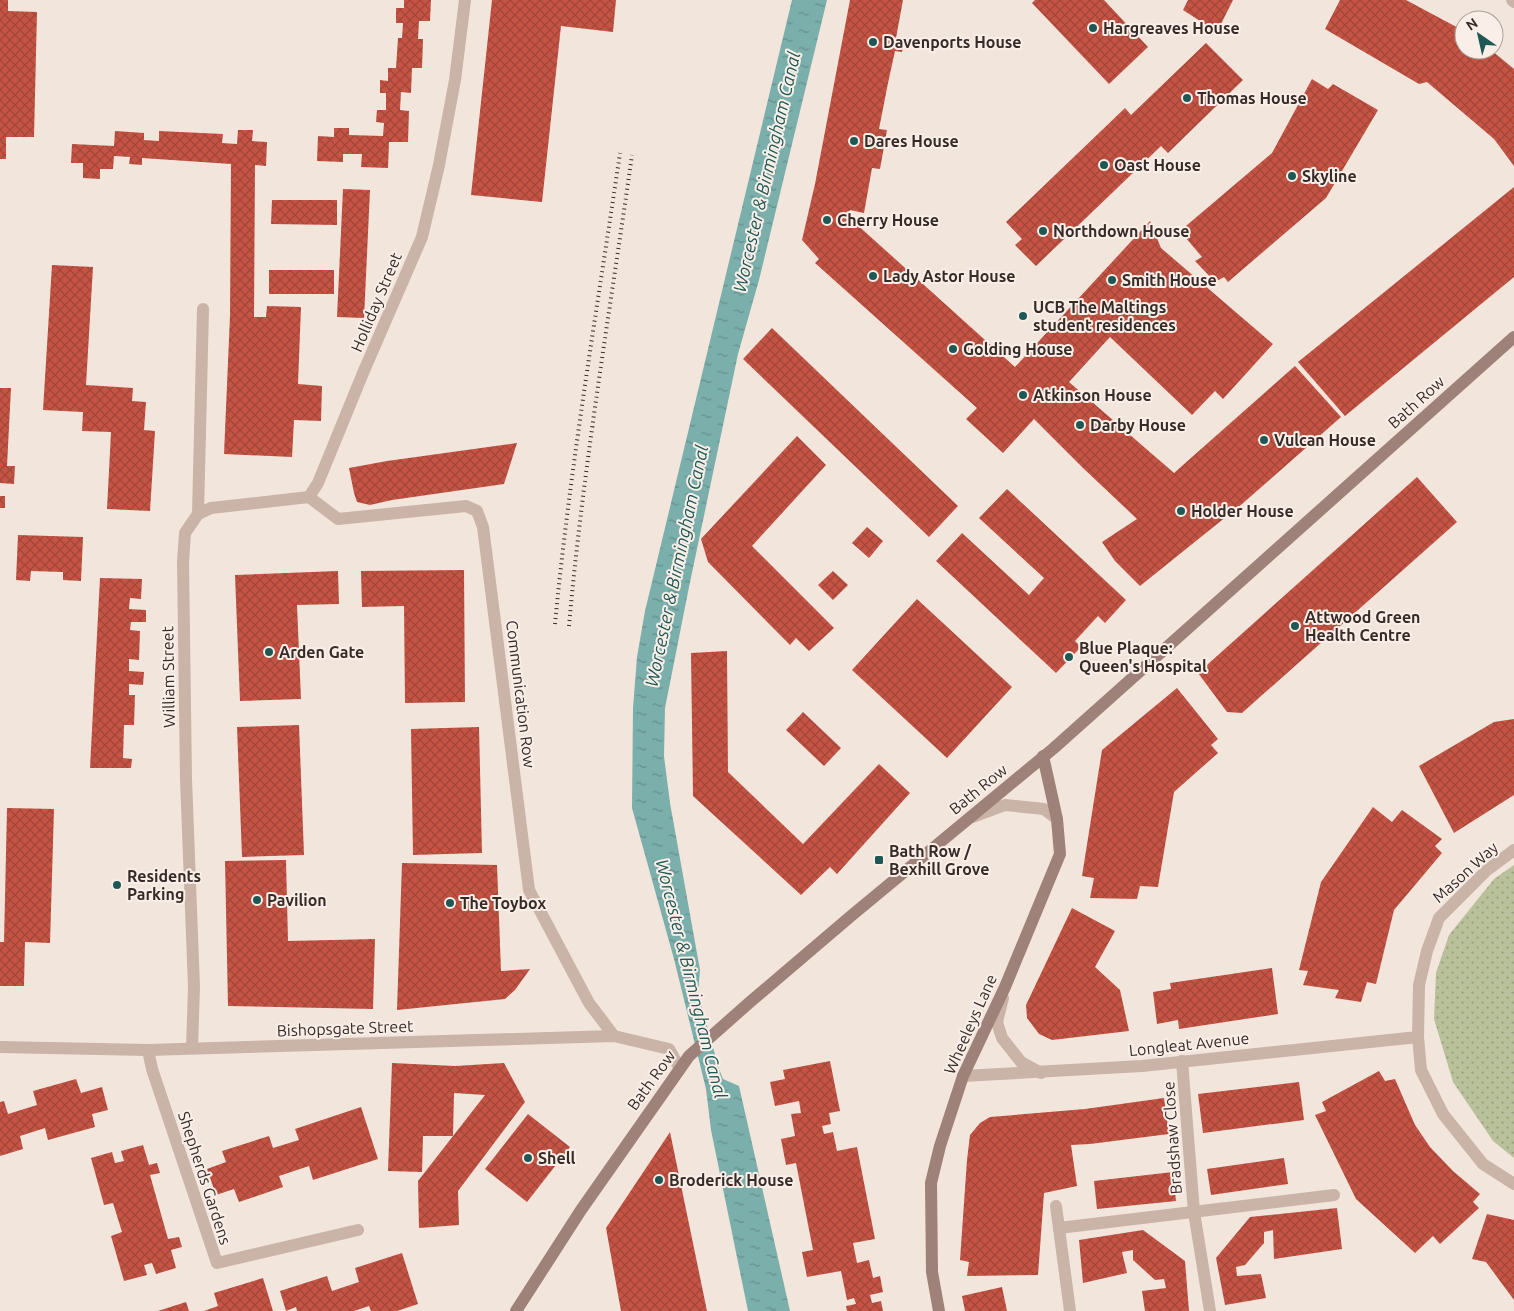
<svg xmlns="http://www.w3.org/2000/svg" width="1514" height="1311" viewBox="0 0 1514 1311" font-family="Ubuntu,sans-serif">
<style>
.park{fill:url(#park-dots)}
.water{fill:url(#water-ripples)}
.building{fill:url(#building-cross-hatch)}
.lines{fill:none;stroke-linecap:round;stroke-linejoin:round}
.street{stroke:#cab3a7;stroke-width:12}
.secondary{stroke:#9e8179;stroke-width:12}
.rail{stroke:#372b28;stroke-width:4;stroke-dasharray:1 4;stroke-linecap:butt}
.poi-dot{fill:#1d5855;stroke:#faefe8;stroke-width:2}
.labels{text-anchor:middle;stroke-width:4;stroke-linejoin:round;paint-order:stroke}
.poi-label{font-size:16px;font-weight:bold;fill:#372b28;stroke:#faefe8;text-anchor:start}
.street-label{font-size:16px;fill:#372b28;stroke:#faefe8}
.water-label{font-size:18px;font-style:italic;fill:#1d5855;stroke:#faefe8}
</style>
<defs>
<pattern id="park-dots" width="8" height="8" patternUnits="userSpaceOnUse" patternTransform="scale(1.25)"><rect width="8" height="8" fill="#b9c19b"/><path d="M2 2h.1M6 6h.1" fill="none" stroke="#979d7e" stroke-width="1.8" stroke-linecap="round"/></pattern>
<pattern id="water-ripples" width="26" height="14" patternUnits="userSpaceOnUse" patternTransform="scale(1.25)"><rect width="26" height="14" fill="#7aafab"/><path d="M2 4q2-2 4 0t4 0M15 11q2-2 4 0t4 0" fill="none" stroke="#658f8b"/></pattern>
<pattern id="building-cross-hatch" width="8" height="8" patternUnits="userSpaceOnUse" patternTransform="scale(1.25)"><rect width="8" height="8" fill="#c65445"/><path d="M0 0l8 8M0 8l8-8" fill="none" stroke="#a2463a"/></pattern>
</defs>
<rect width="100%" height="100%" fill="#f2e5dc"/>
<polygon class="park" points="1514,865 1514,1158 1493,1141 1453,1082 1434,1019 1436,973 1449,935 1494,879"/>
<polygon class="water" points="792,0 827,0 759,280 738,354 689,587 665,708 664,756 670,803 700,970 698,993 719,1069 723,1079 739,1086 790,1311 748,1311 711,1130 706,1089 674,959 632,808 633,708 637,657 645,611"/>
<g class="building">
<polygon points="0,0 8,0 8,11 37,12 34,137 6,137 6,159 0,159"/>
<polygon points="404,0 431,0 430,21 419,21 418,39 423,39 422,68 412,68 411,93 401,92 400,110 409,111 408,142 389,142 388,168 361,167 362,154 343,154 343,162 317,161 318,136 334,137 334,128 349,128 349,135 383,136 384,123 376,122 377,110 386,110 386,93 380,93 380,80 388,81 388,68 396,68 398,38 402,38 403,23 396,23 396,8 404,8"/>
<polygon points="492,0 616,0 613,32 561,26 542,202 471,195"/>
<polygon points="850,0 903,0 896,38 905,39 902,52 895,51 888,83 879,129 887,130 880,169 872,168 864,213 850,210 846,228 853,221 1015,367 1150,221 1161,248 1273,344 1223,399 1215,391 1192,415 1110,337 1069,382 1174,473 1295,366 1341,417 1242,504 1140,586 1115,561 1102,542 1137,519 1083,468 1034,419 1003,453 966,419 977,408 815,263 819,259 802,240 815,184"/>
<polygon points="1035,0 1104,0 1148,47 1109,84 1032,3"/>
<polygon points="1188,0 1233,0 1217,32 1183,10"/>
<polygon points="1340,0 1406,0 1464,31 1464,50 1491,50 1514,69 1514,166 1494,139 1427,82 1419,84 1325,29"/>
<polygon points="1206,43 1243,80 1168,153 1161,146 1036,266 1015,245 1022,239 1006,222 1125,108 1131,115"/>
<polygon points="1312,79 1328,89 1333,84 1378,110 1326,198 1228,282 1224,277 1215,282 1195,261 1202,257 1180,231 1272,153"/>
<polygon points="238,130 253,130 252,141 267,142 266,166 255,165 254,317 266,317 267,306 301,307 298,384 322,386 321,421 294,420 292,457 224,454 230,316 231,164 142,158 142,165 129,164 130,157 114,156 113,169 100,169 100,179 83,178 83,163 71,163 72,144 114,146 115,131 144,133 144,140 159,141 159,131 223,134 222,143 237,144"/>
<polygon points="1514,187 1514,277 1345,416 1298,362"/>
<polygon points="343,189 370,190 364,318 337,317"/>
<polygon points="272,200 337,200 337,225 271,224"/>
<polygon points="52,265 93,267 86,385 133,388 132,401 146,402 144,430 155,431 150,511 107,509 111,432 82,431 83,412 43,410"/>
<rect x="269" y="270" width="65" height="24"/>
<polygon points="772,328 958,506 929,537 743,359"/>
<polygon points="0,388 11,388 7,466 15,466 14,484 0,483"/>
<polygon points="797,436 826,465 752,546 834,628 809,651 796,638 790,645 708,562 701,539"/>
<polygon points="517,443 504,484 392,500 370,505 357,502 354,493 349,468 387,461"/>
<polygon points="1417,477 1457,522 1242,713 1227,712 1198,673"/>
<polygon points="1007,489 1126,600 1105,623 1098,616 1075,641 1081,647 1056,673 936,561 962,533 1029,595 1044,578 979,518"/>
<rect x="0" y="496" width="5" height="12"/>
<polygon points="867,527 883,541 869,558 852,543"/>
<polygon points="18,535 83,537 81,581 63,580 63,572 31,571 30,581 16,580"/>
<polygon points="464,570 465,702 405,703 404,606 362,607 361,571"/>
<polygon points="338,571 339,604 297,605 301,699 240,701 235,575"/>
<polygon points="833,571 848,585 833,600 818,585"/>
<polygon points="100,578 142,579 141,599 130,598 129,609 146,610 146,622 131,622 130,630 140,631 139,660 129,659 129,671 144,672 143,685 129,684 129,695 135,695 134,725 124,725 123,758 132,759 131,768 90,768"/>
<polygon points="917,599 1012,687 947,758 852,670"/>
<polygon points="727,651 728,772 803,844 879,764 910,793 837,874 830,867 801,895 693,796 691,653"/>
<polygon points="1177,688 1218,739 1211,745 1218,753 1174,792 1158,887 1140,886 1137,899 1090,898 1094,878 1082,876 1102,750"/>
<polygon points="803,712 841,748 824,766 786,730"/>
<polygon points="1514,719 1514,795 1454,833 1419,766 1494,722"/>
<polygon points="299,725 304,855 242,857 237,727"/>
<polygon points="479,727 482,853 413,855 411,729"/>
<polygon points="1373,807 1392,822 1402,810 1442,839 1435,846 1442,853 1394,910 1376,984 1367,982 1361,1002 1335,998 1339,990 1303,985 1308,971 1299,970 1321,882"/>
<polygon points="7,808 54,809 50,943 25,942 24,986 0,986 0,942 4,942"/>
<polygon points="286,860 288,941 375,939 373,1009 228,1006 225,861"/>
<polygon points="402,863 497,865 501,971 530,969 515,990 505,999 397,1010"/>
<polygon points="1072,908 1115,931 1095,967 1120,990 1129,1031 1052,1040 1039,1034 1027,1018 1026,1005"/>
<polygon points="1272,968 1278,1014 1179,1029 1178,1020 1157,1024 1153,992 1171,989 1170,983"/>
<polygon points="830,1061 840,1111 829,1113 831,1124 822,1126 824,1134 833,1132 837,1151 857,1147 875,1239 853,1243 857,1263 869,1260 873,1278 880,1276 883,1292 870,1295 872,1303 881,1301 883,1311 847,1311 846,1306 856,1304 854,1298 847,1300 841,1271 807,1277 802,1252 813,1250 796,1163 786,1165 781,1139 795,1136 791,1114 801,1113 799,1101 775,1106 770,1082 785,1079 783,1070"/>
<polygon points="392,1063 455,1066 504,1063 525,1102 458,1191 459,1225 419,1228 418,1181 485,1095 454,1093 453,1136 423,1136 422,1172 388,1171"/>
<polygon points="1379,1071 1385,1081 1395,1079 1415,1125 1430,1147 1453,1171 1480,1194 1473,1202 1479,1208 1440,1244 1433,1236 1415,1253 1356,1199 1315,1115 1326,1111 1322,1102"/>
<polygon points="76,1079 81,1093 102,1087 108,1110 92,1114 95,1127 48,1140 45,1128 20,1136 23,1149 0,1156 0,1102 4,1101 8,1114 37,1105 33,1091"/>
<polygon points="1299,1082 1304,1120 1203,1133 1198,1094"/>
<polygon points="1164,1098 1169,1134 1090,1144 1071,1145 1077,1186 1044,1193 1038,1275 967,1276 969,1262 960,1260 967,1160 970,1135 980,1123 990,1117 1085,1109"/>
<polygon points="361,1107 378,1159 313,1180 309,1166 279,1176 283,1187 239,1202 234,1189 216,1195 207,1169 226,1162 222,1151 269,1136 273,1148 299,1140 295,1129"/>
<polygon points="528,1114 570,1147 527,1202 485,1169"/>
<polygon points="670,1132 707,1311 621,1311 606,1228"/>
<polygon points="143,1145 149,1165 157,1163 160,1173 150,1175 168,1239 179,1237 182,1247 171,1250 176,1268 156,1274 152,1263 144,1265 147,1275 124,1281 111,1236 122,1232 113,1203 104,1205 91,1158 112,1152 115,1163 124,1161 121,1151"/>
<polygon points="1284,1158 1288,1184 1211,1195 1207,1169"/>
<polygon points="1173,1172 1176,1201 1097,1209 1094,1181"/>
<polygon points="1337,1208 1342,1249 1274,1259 1273,1230 1264,1232 1264,1243 1245,1265 1236,1267 1237,1276 1261,1274 1266,1298 1225,1305 1216,1258 1250,1217"/>
<polygon points="1487,1214 1514,1220 1514,1300 1486,1262 1472,1259"/>
<polygon points="1143,1230 1185,1261 1189,1311 1145,1311 1142,1291 1166,1288 1164,1279 1155,1280 1133,1260 1133,1250 1122,1252 1127,1273 1083,1283 1079,1240"/>
<polygon points="402,1253 418,1304 397,1311 371,1311 369,1306 354,1311 297,1311 296,1307 286,1311 280,1291 327,1276 332,1291 359,1282 355,1268"/>
<polygon points="263,1278 273,1311 204,1311 218,1306 214,1293"/>
<polygon points="1002,1287 1007,1311 965,1311 962,1296"/>
<polygon points="186,1302 189,1311 158,1311"/>
</g>
<g class="lines">
<g class="street">
<polyline points="1512,0 1514,2"/>
<polyline points="309,497 338,519 466,506 477,511 483,527 529,890 589,1003 614,1036"/>
<polyline points="309,497 318,483 363,373 422,237 439,165 455,80 465,0"/>
<polyline points="198,514 211,508 309,497"/>
<polyline points="973,817 1005,805 1044,809 1057,819"/>
<polyline points="1514,850 1486,871 1439,918 1427,951 1419,985 1418,1037 1421,1070 1443,1114 1483,1164 1514,1184"/>
<polyline points="1003,998 997,1022 1002,1038 1021,1062 1041,1073"/>
<polyline points="0,1047 148,1050 614,1036 669,1049 679,1067"/>
<polyline points="192,1048 194,987 186,779 183,562 185,533 198,514 203,309"/>
<polyline points="148,1050 152,1069 217,1263 358,1230"/>
<polyline points="1182,1061 1194,1212 1210,1311"/>
<polyline points="963,1076 1142,1066 1418,1037"/>
<polyline points="1056,1206 1070,1311"/>
<polyline points="1059,1228 1334,1195"/>
</g>
<g class="secondary">
<polyline points="516,1311 581,1210 689,1056 750,1002 851,916 1054,748 1514,337"/>
<polyline points="939,1311 932,1272 931,1183 940,1146 963,1076 1005,987 1060,854 1057,819 1043,756"/>
</g>
<g class="rail">
<path d="M555,624c15,-157 42,-314 65,-471"/>
<path d="M569,626c14,-158 41,-315 63,-471"/>
</g>
</g>
<g class="poi-dot">
<circle cx="1093" cy="28" r="5"/>
<circle cx="873" cy="42" r="5"/>
<circle cx="1187" cy="98" r="5"/>
<circle cx="854" cy="141" r="5"/>
<circle cx="1104" cy="165" r="5"/>
<circle cx="1292" cy="176" r="5"/>
<circle cx="827" cy="220" r="5"/>
<circle cx="1043" cy="231" r="5"/>
<circle cx="873" cy="276" r="5"/>
<circle cx="1112" cy="280" r="5"/>
<circle cx="1023" cy="316" r="5"/>
<circle cx="953" cy="349" r="5"/>
<circle cx="1023" cy="395" r="5"/>
<circle cx="1080" cy="425" r="5"/>
<circle cx="1264" cy="440" r="5"/>
<circle cx="1181" cy="511" r="5"/>
<circle cx="1295" cy="626" r="5"/>
<circle cx="269" cy="652" r="5"/>
<circle cx="1069" cy="657" r="5"/>
<rect x="874" y="855" width="10" height="10" rx="2.5"/>
<circle cx="117" cy="885" r="5"/>
<circle cx="257" cy="900" r="5"/>
<circle cx="450" cy="903" r="5"/>
<circle cx="528" cy="1158" r="5"/>
<circle cx="659" cy="1180" r="5"/>
</g>
<g class="labels">
<g class="poi-label">
<text x="1103" y="34">Hargreaves House</text>
<text x="883" y="48">Davenports House</text>
<text x="1197" y="104">Thomas House</text>
<text x="864" y="147">Dares House</text>
<text x="1114" y="171">Oast House</text>
<text x="1302" y="182">Skyline</text>
<text x="837" y="226">Cherry House</text>
<text x="1053" y="237">Northdown House</text>
<text x="883" y="282">Lady Astor House</text>
<text x="1122" y="286">Smith House</text>
<text x="1033" y="313">UCB The Maltings<tspan x="1033" dy="18">student residences</tspan></text>
<text x="963" y="355">Golding House</text>
<text x="1033" y="401">Atkinson House</text>
<text x="1090" y="431">Darby House</text>
<text x="1274" y="446">Vulcan House</text>
<text x="1191" y="517">Holder House</text>
<text x="1305" y="623">Attwood Green<tspan x="1305" dy="18">Health Centre</tspan></text>
<text x="1079" y="654">Blue Plaque:<tspan x="1079" dy="18">Queen's Hospital</tspan></text>
<text x="279" y="658">Arden Gate</text>
<text x="889" y="857">Bath Row /<tspan x="889" dy="18">Bexhill Grove</tspan></text>
<text x="127" y="882">Residents<tspan x="127" dy="18">Parking</tspan></text>
<text x="267" y="906">Pavilion</text>
<text x="460" y="909">The Toybox</text>
<text x="538" y="1164">Shell</text>
<text x="669" y="1186">Broderick House</text>
</g>
<g class="street-label">
<text transform="translate(376 302) rotate(-67)" y="6">Holliday Street</text>
<text transform="translate(1416 402) rotate(-42)" y="6">Bath Row</text>
<text transform="translate(168 677) rotate(-91)" y="6">William Street</text>
<text transform="translate(521 694) rotate(83)" y="6">Communication Row</text>
<text transform="translate(978 789) rotate(-39)" y="6">Bath Row</text>
<text transform="translate(1465 872) rotate(-42)" y="6">Mason Way</text>
<text transform="translate(970 1024) rotate(-66)" y="6">Wheeleys Lane</text>
<text transform="translate(345 1028) rotate(-2)" y="6">Bishopsgate Street</text>
<text transform="translate(1189 1044) rotate(-6)" y="6">Longleat Avenue</text>
<text transform="translate(651 1080) rotate(-54)" y="6">Bath Row</text>
<text transform="translate(1172 1138) rotate(-94)" y="6">Bradshaw Close</text>
<text transform="translate(205 1178) rotate(72)" y="6">Shepherds Gardens</text>
</g>
<g class="water-label">
<text transform="translate(767 172) rotate(-77)" y="6">Worcester &amp; Birmingham Canal</text>
<text transform="translate(677 566) rotate(-78)" y="6">Worcester &amp; Birmingham Canal</text>
<text transform="translate(691 979) rotate(76)" y="6">Worcester &amp; Birmingham Canal</text>
</g>
</g>
<g transform="translate(1479 35) rotate(326)"><circle r="24" fill="#faefe8" stroke="#aca19b"/>
<path d="M0-4L9 19L0 12L-9 19Z" fill="#1d5855"/>
<text y="-8" font-size="14" font-weight="bold" text-anchor="middle" fill="#372b28">N</text>
</g>
</svg>
